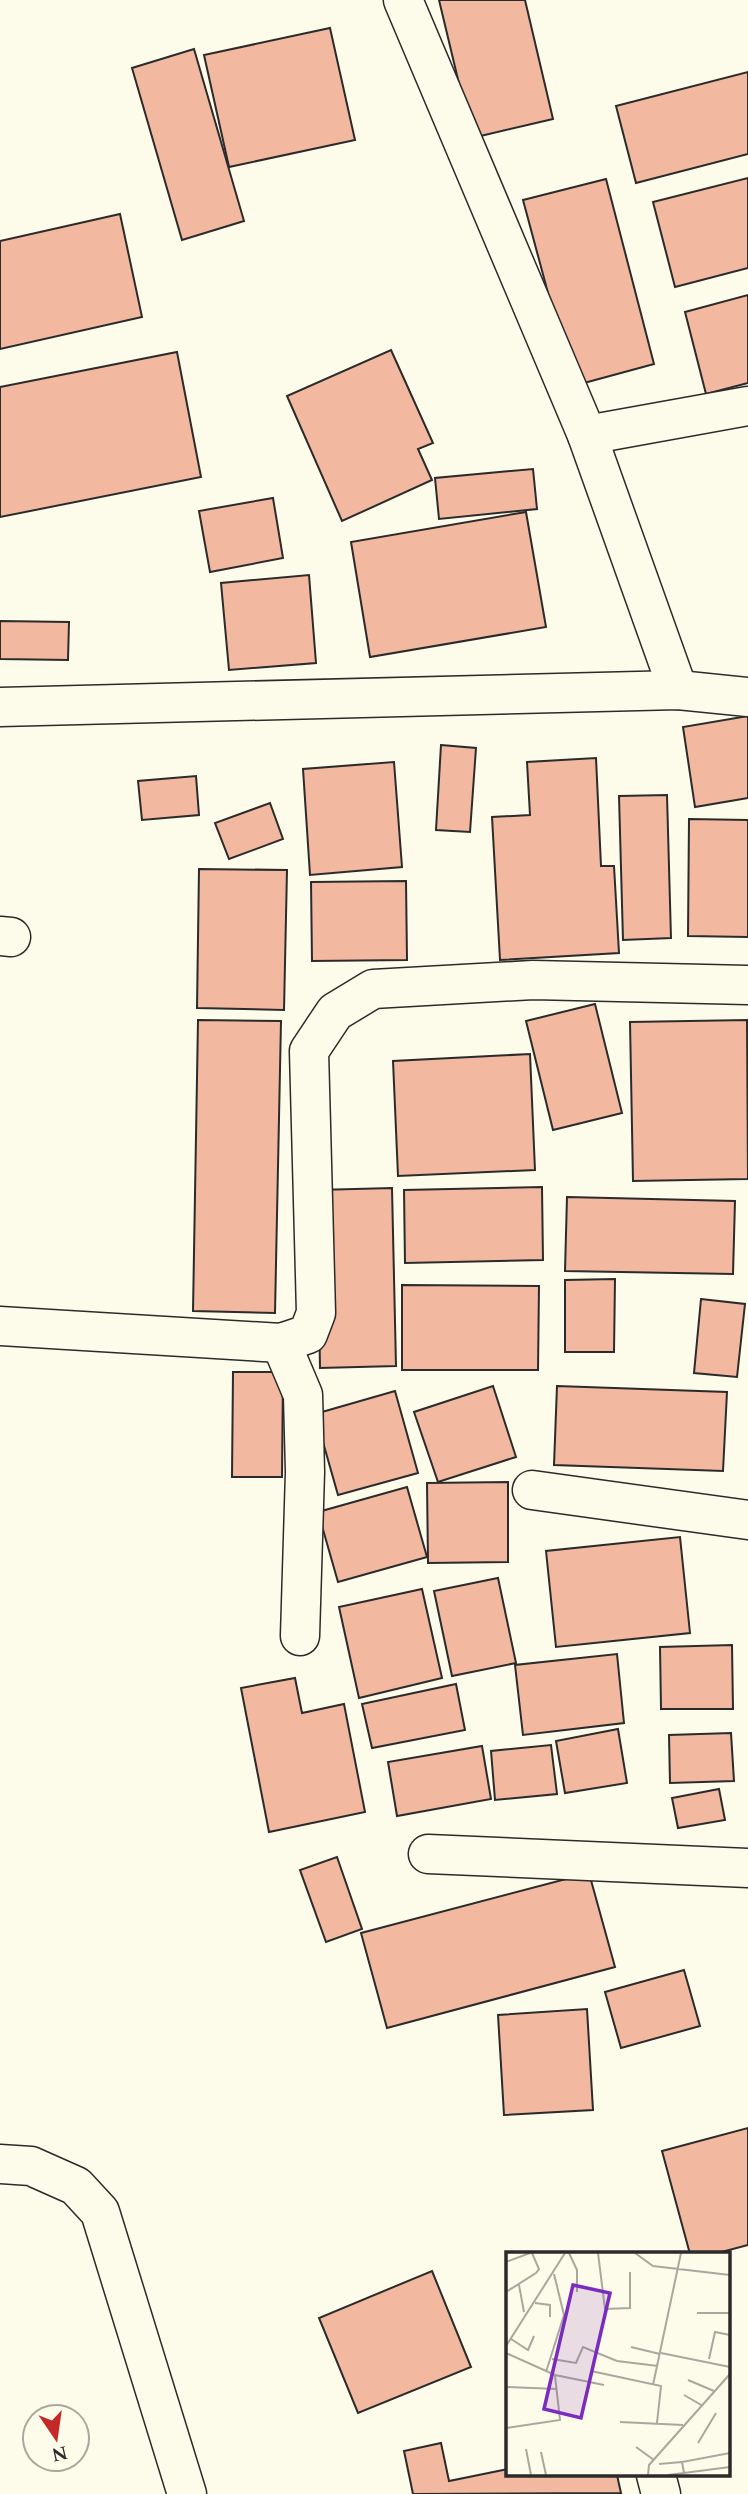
<svg xmlns="http://www.w3.org/2000/svg" width="748" height="2494" viewBox="0 0 748 2494" font-family="Spectral,serif">
<style>
.building{fill:#f2b8a0;stroke:#2b2b2b;stroke-width:2}
.lines{fill:none;stroke-linecap:round;stroke-linejoin:round}
.street-casing{stroke:#2b2b2b;stroke-width:41}
.street{stroke:#fdfbea;stroke-width:38}
.inset-road{fill:none;stroke:#a9a89e;stroke-width:2}
.view{fill:#7b2cbf;fill-opacity:0.15;stroke:#7b2cbf;stroke-width:3.5}
.inset-edge{fill:none;stroke:#2b2b2b;stroke-width:3.5}
</style>
<rect width="100%" height="100%" fill="#fdfbea"/>
<g class="building">
<polygon points="439,0 525,0 553,119 472,138"/>
<polygon points="330,28 355,140 229,167 204,55"/>
<polygon points="194,49 244,221 182,240 132,68"/>
<polygon points="748,72 748,154 636,183 616,106"/>
<polygon points="748,178 748,268 675,287 653,202"/>
<polygon points="606,179 654,364 573,386 523,200"/>
<polygon points="120,214 142,317 0,349 0,241"/>
<polygon points="748,295 748,383 706,394 685,312"/>
<polygon points="391,350 433,443 418,449 432,480 342,521 287,396"/>
<polygon points="177,352 201,477 0,517 0,387"/>
<polygon points="533,469 537,509 439,519 435,478"/>
<polygon points="273,498 283,558 210,572 199,511"/>
<polygon points="526,512 546,627 370,657 351,542"/>
<polygon points="309,575 316,663 229,670 221,583"/>
<polygon points="0,621 69,622 68,660 0,659"/>
<polygon points="748,716 748,798 695,807 683,727"/>
<polygon points="441,745 476,748 470,832 436,830"/>
<polygon points="596,758 601,866 614,866 619,953 500,960 492,817 530,815 527,762"/>
<polygon points="394,762 402,867 310,875 303,769"/>
<polygon points="196,776 199,815 142,820 138,781"/>
<polygon points="667,795 671,938 623,940 619,796"/>
<polygon points="270,803 283,839 229,859 215,823"/>
<polygon points="689,819 748,820 748,937 688,936"/>
<polygon points="199,869 287,870 284,1010 197,1008"/>
<polygon points="406,881 407,960 312,961 311,882"/>
<polygon points="595,1004 622,1113 553,1130 526,1021"/>
<polygon points="198,1020 281,1021 275,1313 193,1311"/>
<polygon points="747,1020 748,1179 633,1181 630,1022"/>
<polygon points="530,1054 535,1170 398,1176 393,1061"/>
<polygon points="542,1187 543,1260 405,1263 404,1190"/>
<polygon points="392,1188 396,1366 320,1368 317,1190"/>
<polygon points="567,1197 735,1201 733,1274 565,1271"/>
<polygon points="615,1279 614,1352 565,1352 565,1280"/>
<polygon points="402,1285 539,1286 538,1370 402,1370"/>
<polygon points="701,1299 745,1304 737,1377 694,1373"/>
<polygon points="233,1372 283,1372 282,1477 232,1477"/>
<polygon points="493,1386 516,1457 438,1482 414,1412"/>
<polygon points="557,1386 727,1392 723,1471 554,1465"/>
<polygon points="395,1391 418,1473 338,1495 315,1414"/>
<polygon points="508,1482 508,1562 428,1563 427,1483"/>
<polygon points="407,1487 427,1557 338,1582 318,1512"/>
<polygon points="680,1537 690,1633 556,1647 546,1551"/>
<polygon points="498,1578 516,1663 452,1676 434,1591"/>
<polygon points="422,1589 442,1678 359,1698 339,1607"/>
<polygon points="732,1645 733,1709 661,1709 660,1647"/>
<polygon points="617,1654 624,1723 523,1735 515,1665"/>
<polygon points="295,1678 302,1713 344,1704 365,1812 269,1832 241,1688"/>
<polygon points="456,1684 465,1730 372,1748 362,1704"/>
<polygon points="618,1729 627,1783 565,1793 556,1741"/>
<polygon points="731,1733 734,1781 670,1783 669,1735"/>
<polygon points="551,1745 557,1794 495,1800 491,1751"/>
<polygon points="482,1746 491,1799 397,1816 388,1762"/>
<polygon points="719,1789 725,1820 678,1828 672,1798"/>
<polygon points="337,1857 362,1929 326,1942 300,1870"/>
<polygon points="589,1873 615,1967 387,2028 361,1933"/>
<polygon points="684,1970 700,2026 621,2048 605,1992"/>
<polygon points="587,2009 593,2110 504,2115 498,2015"/>
<polygon points="748,2128 748,2245 714,2254 690,2254 662,2151"/>
<polygon points="432,2271 471,2367 358,2413 319,2318"/>
<polygon points="441,2443 449,2481 508,2469 508,2475 617,2475 621,2493 413,2494 404,2451"/>
</g>
<g class="lines">
<g class="street-casing">
<g id="street">
<polyline points="403,0 587,435 678,690"/>
<polyline points="587,435 748,406"/>
<polyline points="0,707 678,690 748,697"/>
<polyline points="0,936 11,937"/>
<polyline points="0,1326 281,1343 308,1334 316,1313 309,1051 335,1012 373,989 533,980 748,985"/>
<polyline points="281,1343 303,1395 305,1472 300,1636"/>
<polyline points="532,1490 748,1520"/>
<polyline points="428,1854 748,1868"/>
<polyline points="0,2164 31,2166 76,2186 100,2212 187,2494"/>
<polyline points="656,2475 661,2494"/>
</g>
</g>
<use href="#street" class="street"/>
</g>
<g transform="translate(506 2252)">
<rect width="224" height="224" fill="#fdfbea"/>
<path class="inset-road" d="M63,1l8,17v22M92,1l7,56 25,-1v-36M129,1l18,13 77,9M0,10l24,-9M13,33l5,27M0,40l30,-19 3,-4 -7,-16M29,51l15,2v12M191,61h33M5,87l17,11 6,-14M0,94l59,-93M125,95l29,7M0,101l49,22 49,10M155,101l69,14M46,107l24,4 7,-16 34,14 41,5M203,107l6,-27 15,3M85,119l70,15 -4,37M40,120l18,-57 -10,-41M182,128l26,11M147,133l28,-132M0,135l51,2M178,143l19,11M114,170l63,3M0,176l54,-8 -5,-44M192,191l18,-30M130,195l18,13M20,197l5,26M35,200l5,23M153,212l23,-2M178,221l-2,-11 48,-9M142,223l1,-10 81,-91M162,223l62,-8"/>
<path class="view" d="M67,33l37,8 -29,125 -37,-9z"/>
<rect width="224" height="224" class="inset-edge"/>
</g>
<g transform="translate(56 2438) rotate(167)"><circle r="33" fill="#fdfbea" stroke="#a9a89e" stroke-width="2"/>
<path d="M0-5L12 26L0 18L-12 26Z" fill="#c62828"/>
<text y="-10" font-size="19" font-weight="bold" text-anchor="middle" fill="#2b2b2b">N</text>
</g>
</svg>
